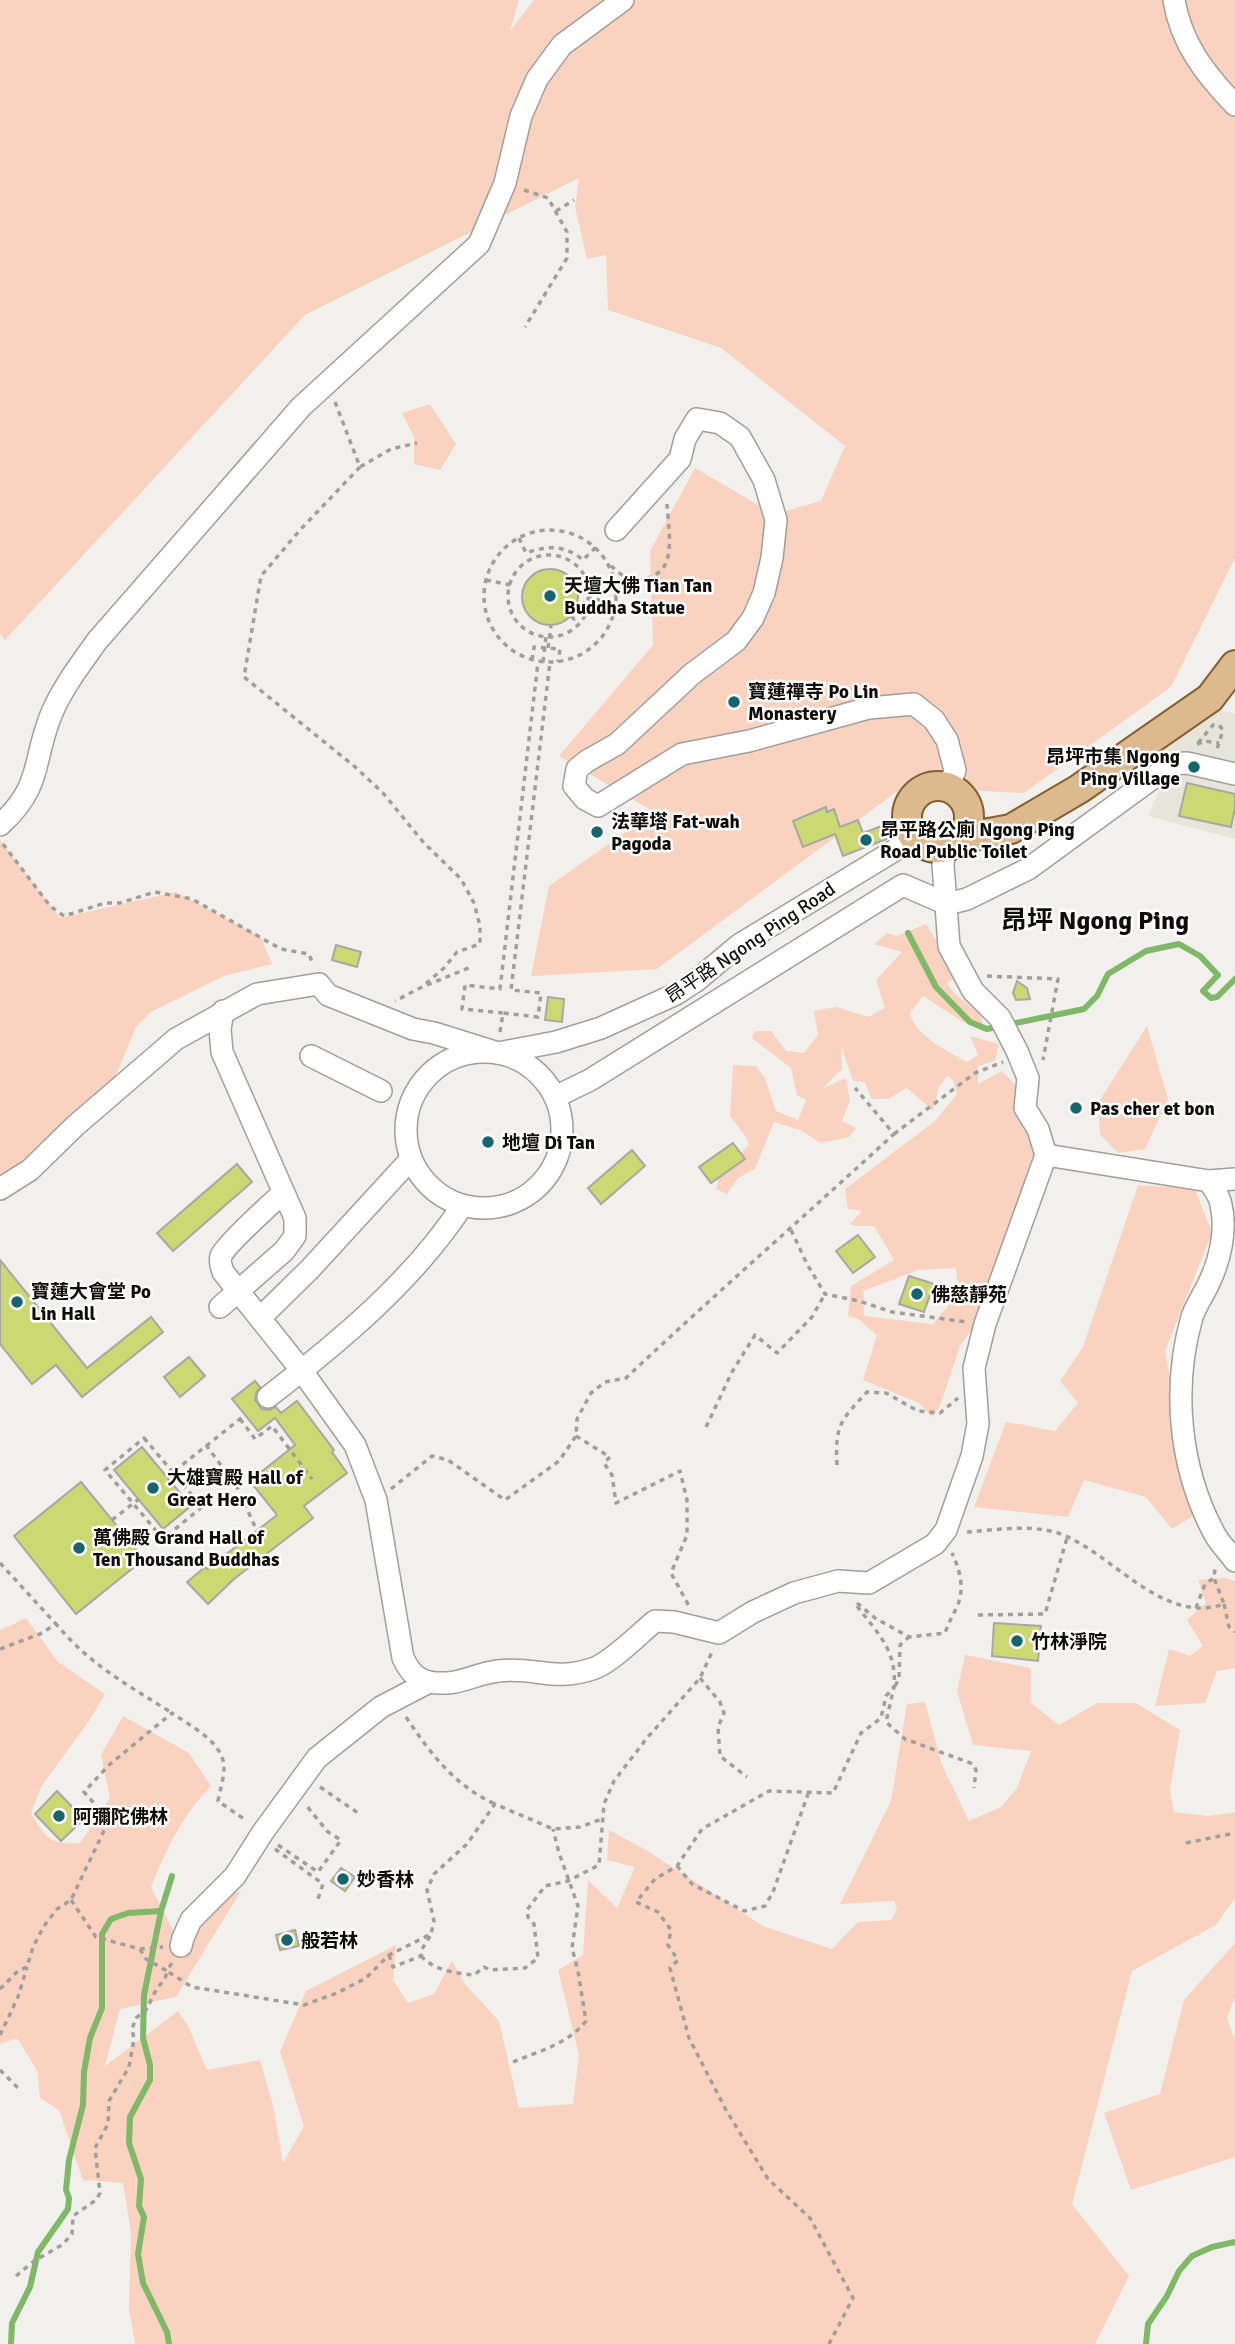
<svg xmlns="http://www.w3.org/2000/svg" width="1235" height="2344" viewBox="0 0 1235 2344" font-family="Signika,'Noto Sans TC',sans-serif">
<style>
.built{fill:#e7e4da}
.green{fill:#f9d3c0;fill-rule:evenodd}
.lines{fill:none;stroke-linecap:round;stroke-linejoin:round}
.stream{stroke:#7fb866;stroke-width:6}
.building{fill:#ccd871;stroke:#a7a8a5;stroke-width:2}
.minor-casing{stroke:#a09f9c;stroke-width:24}
.major-casing{stroke:#845f30;stroke-width:32}
.path{stroke:#a09f9c;stroke-width:3.5;stroke-dasharray:5 5;stroke-linecap:butt}
.minor{stroke:#fff;stroke-width:21}
.major{stroke:#dcb98f;stroke-width:28}
.poi-dot{fill:#17656c;stroke:#fff;stroke-width:2.5}
.labels{text-anchor:middle;stroke-width:5;stroke-linejoin:round;paint-order:stroke}
.poi-label{font-size:19px;font-weight:bold;fill:#0e0d0c;stroke:#fff;text-anchor:start}
.street-label{font-size:19px;fill:#0e0d0c;stroke:#fff}
.district-label{font-size:26px;font-weight:bold;fill:#0e0d0c;stroke:#fff}
</style>
<rect width="100%" height="100%" fill="#f1f0ec"/>
<polygon class="built" points="1217,709 1235,714 1235,839 1148,816 1162,784 1148,760"/>
<g class="green">
<polygon points="0,0 519,0 510,31 534,0 1235,0 1235,558 1171,687 1024,793 903,787 657,969 531,976 549,886 654,812 559,756 653,645 650,551 695,468 774,514 821,501 845,446 721,348 608,310 606,255 587,259 575,207 579,178 305,315 5,640 0,634"/>
<polygon points="430,404 456,444 440,470 414,464 414,437 402,413"/>
<polygon points="0,840 60,918 176,892 261,937 272,964 224,976 151,1012 136,1027 116,1075 60,1143 0,1193"/>
<path d="M926,924l32,52 -11,7 7,10 26,21 6,19 -26,-13 -37,-24 -13,17c4,22 39,39 57,49l11,-7 -8,-19 29,8 -4,17 -17,5v18l24,-13 16,17 -2,13 20,53 -31,101 9,22 -26,23 -2,10 -26,36 -20,60 -8,11 -13,-14 -56,-23 14,-45 -19,-16 -10,-3 3,-30 43,-26 -20,-34h-17l-7,-2 12,-13 -14,-2 -3,-20 90,-68 22,-27 -4,-14 -6,-4 -8,11 -6,24 -26,-23 -19,11h-17l-6,-17 -12,-1 -12,-36 1,24 -20,20 24,-11 4,23 -8,20 14,7 -7,9 -28,6 -21,-13 -26,-8 -19,47 -17,9 -11,16 -11,-5 5,-17 28,-27 -3,-8 -16,-21 3,-51 23,1 9,12 11,33 22,9 8,-20 -9,-5 -6,-27 -39,-30 3,-7h16l15,20 18,2 14,-18 -4,-24 23,-4 31,10 17,-9 -9,-28 26,-28 -28,-8 13,-11 10,3zM956,1268l2,26 -25,30 -69,-8 -1,-25 55,-21z"/>
<polygon points="1147,1026 1168,1099 1145,1149 1118,1153 1100,1134 1098,1103"/>
<polygon points="1138,1185 1195,1189 1212,1233 1165,1351 1196,1514 1172,1529 1146,1497 1084,1480 1068,1517 974,1507 1006,1422 1055,1431 1078,1403 1060,1381 1083,1347"/>
<polygon points="1225,1578 1235,1581 1235,1668 1217,1671 1205,1703 1155,1706 1169,1649 1190,1656 1203,1646 1187,1620 1206,1603 1198,1580"/>
<path d="M26,1618l32,44 47,32 -16,27 -48,66 -10,27c16,24 18,31 49,29l30,-45 -9,-43 22,-39 66,37 22,33c-29,30 -44,62 -60,101l33,65 39,-57 18,-4 -65,106 -56,12 -15,57 73,-55 10,15 19,44 53,-10 14,49 9,54 21,-37 -24,-74 26,-61 90,-46 -3,35 15,23 26,-9 18,-33 13,23 34,37 20,87 54,-4 6,-49 -21,-85 25,-15 5,-75 29,28 18,-41 -28,-7 2,-30 37,20 117,76 69,23 26,-27 33,-2 6,-11 -3,-8 -54,3 51,-103 16,-97 18,-2 17,63 27,56 32,-14 16,-19 14,-37 -58,-6 -16,-54 8,-36 66,13v35l28,22 38,-22h39l44,27 -10,60 4,22 34,4 27,-4v86l-19,27 -84,46 -60,233 57,72 -34,68h-960l-6,-36 2,-76 -8,-49 -40,-3 -24,-70 -19,-12 -3,-28 -20,-32 -17,6v-413z"/>
<polygon points="1235,1943 1235,1997 1227,2018 1235,2040 1235,2157 1131,2190 1104,2113 1160,2094 1184,2000"/>
</g>
<g class="lines">
<g class="stream">
<polyline points="908,933 936,987 970,1022 987,1029 1084,1009 1097,996 1108,974 1146,951 1179,944 1200,956 1218,975 1203,991 1211,998 1217,997 1235,979"/>
<polyline points="11,2344 12,2323 30,2287 38,2252 68,2209 69,2198 66,2190 69,2160 83,2105 84,2072 90,2038 102,2008 102,1934 111,1919 128,1913 161,1911"/>
<polyline points="169,2344 167,2332 143,2283 138,2254 144,2217 139,2206 141,2179 129,2143 130,2117 150,2080 150,2065 143,2038 144,1995 161,1911 172,1876"/>
<polyline points="1146,2344 1148,2324 1167,2296 1179,2271 1192,2256 1212,2247 1235,2242"/>
</g>
</g>
<g class="building">
<circle cx="550" cy="597" r="28"/>
<polygon points="1187,783 1235,794 1235,808 1231,827 1179,816"/>
<polygon points="826,807 827,812 834,809 840,827 858,820 863,833 887,824 892,837 843,856 835,834 803,847 793,821"/>
<polygon points="336,945 361,952 357,967 332,960"/>
<polygon points="1017,981 1027,988 1030,999 1016,1000 1013,993"/>
<polygon points="548,997 564,999 562,1022 545,1020"/>
<polygon points="733,1143 745,1159 711,1183 699,1167"/>
<polygon points="632,1150 645,1166 601,1204 588,1188"/>
<polygon points="237,1164 252,1182 173,1251 157,1233"/>
<polygon points="858,1235 875,1257 853,1273 836,1251"/>
<polygon points="0,1260 87,1368 151,1317 163,1332 82,1397 56,1365 32,1384 0,1344"/>
<polygon points="909,1276 934,1284 924,1312 899,1304"/>
<polygon points="189,1357 205,1376 180,1397 164,1377"/>
<polygon points="255,1381 260,1387 256,1393 255,1400 262,1409 269,1410 276,1407 281,1413 297,1401 334,1450 332,1452 347,1473 304,1506 313,1518 234,1579 208,1604 187,1582 205,1567 207,1569 277,1515 250,1481 295,1445 275,1418 258,1431 232,1399"/>
<polygon points="142,1447 191,1506 163,1529 114,1470"/>
<polygon points="81,1482 144,1559 76,1614 14,1536"/>
<polygon points="994,1623 1041,1626 1038,1661 992,1656"/>
<polygon points="57,1791 84,1819 61,1841 35,1814"/>
<polygon points="341,1868 355,1877 345,1891 331,1881"/>
<polygon points="295,1930 299,1946 280,1950 276,1935"/>
</g>
<g class="lines">
<g class="minor-casing">
<g id="minor">
<path d="M1174,0c7,43 31,74 61,105"/>
<polyline points="616,530 680,459 685,439 697,419 720,423 740,437 764,480 776,520 772,558 764,593 753,618 736,641 692,674 617,744 587,761 577,769 574,786 585,799 598,806 682,754 749,741 869,708 914,704 934,720 947,740 955,770 949,788"/>
<path d="M0,825c43,-39 32,-63 51,-110 11,-27 29,-50 46,-74l204,-234 178,-163 26,-61 16,-67 16,-37 25,-34 61,-45"/>
<polyline points="945,848 943,865 949,946 973,991 1000,1018 1017,1051 1028,1078 1025,1108 1038,1129 1046,1155"/>
<circle cx="484" cy="1130" r="78"/>
<polyline points="311,1056 381,1091"/>
<polyline points="555,1097 590,1080 903,885 947,904 967,899 1028,869 1172,764 1187,763 1235,774"/>
<polyline points="1209,1181 1235,1179"/>
<polyline points="0,1189 30,1170 75,1126 176,1039 257,994 319,984 328,995 413,1029 434,1033 498,1053 556,1042 601,1028 676,994 696,981 739,945 915,838"/>
<path d="M283,1193c-12,11 -57,51 -62,63 -2,6 1,12 2,16l79,99 53,74 21,55 27,158c6,12 12,21 26,24 30,5 43,-8 69,-11 38,-5 55,12 97,-3 19,-8 43,-33 60,-47l19,1 45,11 34,-21 41,-19 44,-12 31,2 66,-39 11,-14 26,-74 6,-32 -4,-56 11,-44 61,-169 163,26c4,7 11,15 12,24 6,25 -1,55 -12,78 -5,11 -13,22 -17,34 -20,70 -13,149 21,214 5,11 15,20 22,30"/>
<polyline points="220,1307 284,1251 295,1236 295,1218 222,1052 220,1029 223,1011"/>
<polyline points="260,1318 309,1270 410,1160"/>
<path d="M268,1397c71,-55 145,-116 194,-191"/>
<polyline points="181,1946 183,1938 191,1920 235,1876 263,1832 317,1758 381,1707 429,1682"/>
</g>
</g>
<g class="major-casing">
<g id="major">
<circle cx="938" cy="817" r="31"/>
<polyline points="961,838 1011,829 1079,789 1210,698 1235,665"/>
</g>
</g>
<g class="path">
<polyline points="524,190 548,198 567,232 567,258 525,327"/>
<polyline points="556,211 574,200"/>
<polyline points="335,402 360,467 391,449 417,443"/>
<polyline points="360,467 300,530 261,576 244,677 354,766 383,793 424,843 461,879 474,903 480,926 480,944 457,952 444,968 422,987 395,1001"/>
<circle cx="550" cy="596" r="66"/>
<path d="M519,538l7,15c22,-8 39,-8 57,7l13,-13"/>
<circle cx="549" cy="596" r="41"/>
<path d="M611,566c4,3 9,8 14,11 15,7 37,0 42,-17 5,-16 1,-39 0,-56"/>
<polyline points="486,580 510,585"/>
<polyline points="571,616 574,619 582,609 585,598 616,602"/>
<polyline points="548,648 551,626"/>
<polyline points="532,660 534,647 560,649 558,662"/>
<polyline points="543,662 546,637"/>
<polyline points="1198,743 1213,725 1219,725 1223,730 1217,749"/>
<polyline points="1197,744 1205,741 1219,743"/>
<polyline points="3,844 50,906 64,916 105,903 120,903 155,892 192,899 281,949 309,954 313,965"/>
<polyline points="987,976 1058,979 1043,1060"/>
<polyline points="427,985 471,967"/>
<polyline points="503,1013 462,1009 465,985 500,989 538,662"/>
<polyline points="500,1032 503,1013 538,1017 541,993 511,990 550,662"/>
<polyline points="894,1134 975,1073 1003,1062"/>
<polyline points="791,1230 807,1264 825,1294 859,1301 892,1312 967,1322"/>
<polyline points="240,1419 255,1439 272,1426 312,1479"/>
<polyline points="706,1427 732,1372 755,1335 777,1353 812,1317 825,1294"/>
<polyline points="576,1436 610,1457 604,1463 612,1475 616,1503 680,1471 687,1500 687,1535 671,1573 689,1606"/>
<polygon points="144,1438 202,1507 163,1539 105,1470"/>
<polyline points="206,1445 237,1487 257,1531"/>
<path d="M837,1465c-2,-40 3,-44 30,-73l19,1 32,18 22,2 18,-15"/>
<polyline points="167,1477 245,1415"/>
<path d="M391,1489l41,-33 16,4 57,40 54,-39 17,-25 1,-17 14,-26 14,-11 21,-4c88,-83 179,-162 268,-244l-39,-46"/>
<polyline points="112,1520 139,1499"/>
<path d="M967,1532c29,-2 62,-8 91,1 53,18 104,93 166,71l-10,-26 1,-9"/>
<polyline points="0,1563 56,1624"/>
<path d="M857,1603l18,15 34,19 36,-4c4,-11 7,-16 12,-26 8,-18 3,-37 -5,-54"/>
<polyline points="1224,1604 1229,1627 1235,1632"/>
<path d="M857,1606c21,28 40,44 37,81"/>
<polyline points="1196,1608 1205,1584 1214,1578"/>
<polyline points="978,1615 1045,1614 1067,1538"/>
<path d="M0,1649l40,-15 16,-10c34,41 72,61 116,89"/>
<polyline points="700,1678 720,1702 724,1713 718,1727 720,1756 747,1777"/>
<polyline points="895,1686 899,1679 900,1645 909,1637"/>
<path d="M406,1717c24,36 49,69 89,87"/>
<polyline points="320,1787 361,1815"/>
<polyline points="1186,1843 1235,1833"/>
<polyline points="278,1845 318,1872 341,1840 328,1832 305,1804"/>
<polyline points="275,1849 323,1884 318,1899"/>
<polyline points="677,1866 692,1884 744,1911 765,1906 773,1892 808,1794"/>
<polyline points="71,1900 96,1937 140,1949 163,1947"/>
<polyline points="140,1949 146,1959 167,1971 173,1961"/>
<polyline points="389,1955 393,1967 421,1956 422,1949 430,1936"/>
<path d="M421,1956c14,15 34,17 53,19l10,-8 6,3 35,-2 13,-10 -4,-34 -6,-7 -1,-7 18,-24 23,-5 31,-16 5,-61 10,-23 33,-43 53,-60 12,-26"/>
<path d="M0,1989l18,-18 9,-4 6,-20 11,-21 13,-17 14,-9 38,-80 -25,-28 25,-27 63,-52c18,13 52,29 52,55 0,10 -4,22 -6,33l29,20"/>
<polyline points="0,2035 18,1997 27,1967"/>
<path d="M513,2062c26,-11 55,-18 73,-41l-8,-50 -6,-23 6,-42 -19,-53 -6,-24"/>
<polyline points="0,2070 18,2088"/>
<polyline points="16,2276 34,2261 62,2245 72,2234 73,2216 96,2200 100,2193 95,2148 108,2124 109,2101 129,2067 134,2039 132,2029 136,2018 146,2010 157,1988 165,1979 167,1971 192,1987 304,2005 337,1993 366,1978 389,1955 431,1934 434,1921 427,1890 434,1874 467,1844 495,1804 553,1829 580,1827 602,1819"/>
<polyline points="829,2344 853,2298 810,2218 768,2179 726,2110 689,2038 670,1968 678,1960 668,1945 671,1930 658,1912 636,1902 655,1879 677,1866 702,1829 769,1791 833,1793 861,1733 881,1718 886,1696 894,1687 886,1722 905,1739 973,1764 976,1770 974,1788"/>
</g>
<use href="#minor" class="minor"/>
<use href="#major" class="major"/>
</g>
<g class="poi-dot">
<circle cx="550" cy="596" r="7"/>
<circle cx="734" cy="702" r="7"/>
<circle cx="1194" cy="767" r="7"/>
<circle cx="597" cy="832" r="7"/>
<circle cx="866" cy="840" r="7"/>
<circle cx="1076" cy="1108" r="7"/>
<circle cx="488" cy="1142" r="7"/>
<circle cx="917" cy="1294" r="7"/>
<circle cx="17" cy="1302" r="7"/>
<circle cx="153" cy="1488" r="7"/>
<circle cx="79" cy="1548" r="7"/>
<circle cx="1017" cy="1641" r="7"/>
<circle cx="59" cy="1816" r="7"/>
<circle cx="343" cy="1879" r="7"/>
<circle cx="287" cy="1940" r="7"/>
</g>
<g class="labels">
<g class="poi-label">
<text x="564" y="592">天壇大佛 Tian Tan<tspan x="564" dy="22">Buddha Statue</tspan></text>
<text x="748" y="698">寶蓮禪寺 Po Lin<tspan x="748" dy="22">Monastery</tspan></text>
<text x="1180" y="763" text-anchor="end">昂坪市集 Ngong<tspan x="1180" dy="22">Ping Village</tspan></text>
<text x="611" y="828">法華塔 Fat-wah<tspan x="611" dy="22">Pagoda</tspan></text>
<text x="880" y="836">昂平路公廁 Ngong Ping<tspan x="880" dy="22">Road Public Toilet</tspan></text>
<text x="1090" y="1115">Pas cher et bon</text>
<text x="502" y="1149">地壇 Di Tan</text>
<text x="31" y="1298">寶蓮大會堂 Po<tspan x="31" dy="22">Lin Hall</tspan></text>
<text x="931" y="1301">佛慈靜苑</text>
<text x="167" y="1484">大雄寶殿 Hall of<tspan x="167" dy="22">Great Hero</tspan></text>
<text x="93" y="1544">萬佛殿 Grand Hall of<tspan x="93" dy="22">Ten Thousand Buddhas</tspan></text>
<text x="1031" y="1648">竹林淨院</text>
<text x="73" y="1823">阿彌陀佛林</text>
<text x="357" y="1886">妙香林</text>
<text x="301" y="1947">般若林</text>
</g>
<g class="street-label">
<text transform="translate(750 942) rotate(-34)" y="7">昂平路 Ngong Ping Road</text>
</g>
<g class="district-label">
<text x="1095" y="929">昂坪 Ngong Ping</text>
</g>
</g>
</svg>
